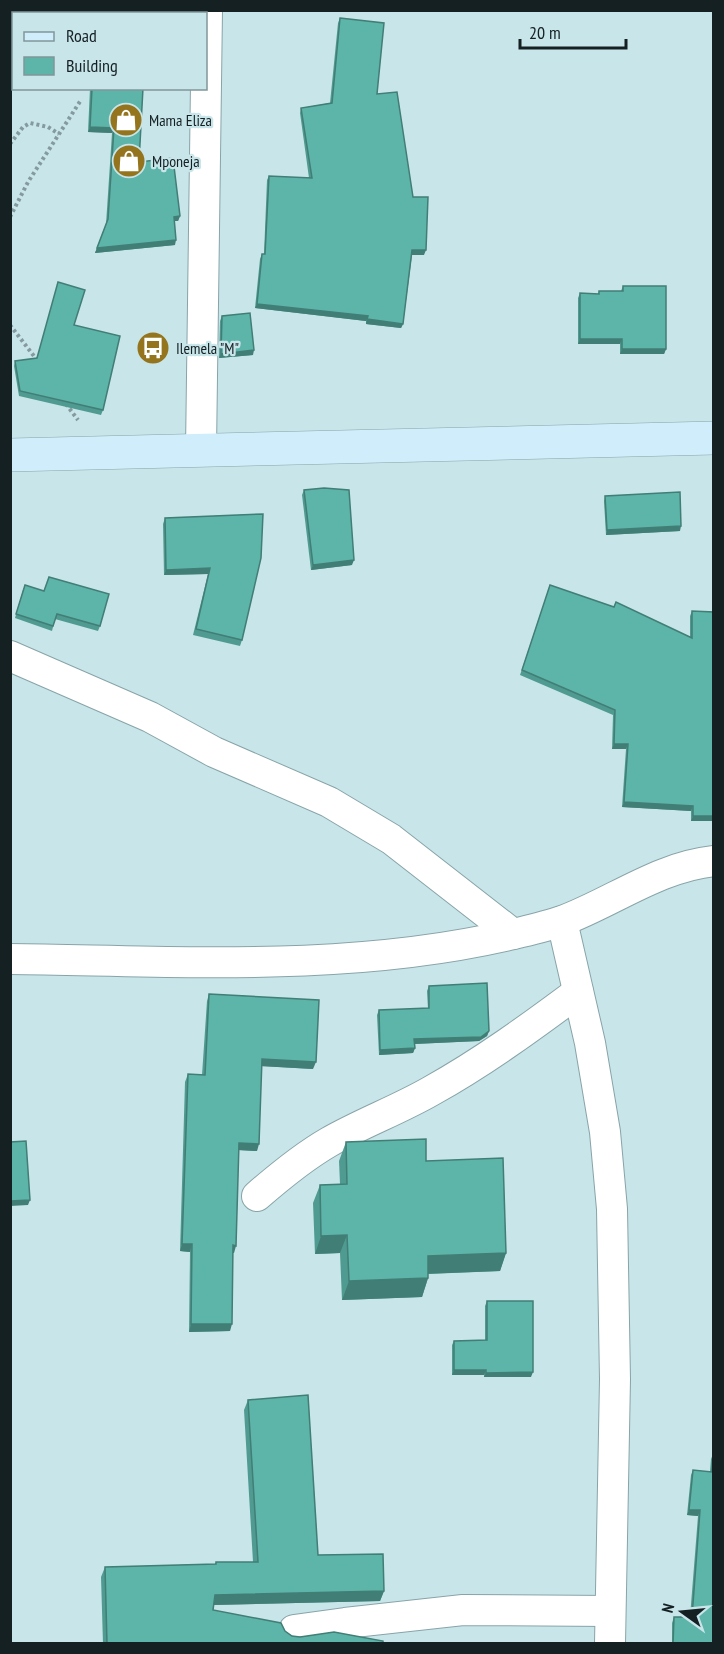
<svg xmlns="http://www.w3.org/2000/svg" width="724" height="1654" viewBox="0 0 724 1654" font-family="'PT Sans Narrow',sans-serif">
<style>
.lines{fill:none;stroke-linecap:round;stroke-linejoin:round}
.street-casing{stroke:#88a4a8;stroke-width:32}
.secondary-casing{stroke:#88a4a8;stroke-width:34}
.path{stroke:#849a9e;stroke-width:4;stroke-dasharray:3 3;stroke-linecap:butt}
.street{stroke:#fff;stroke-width:30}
.secondary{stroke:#d0edfb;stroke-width:33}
.wall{fill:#509b91}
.shaded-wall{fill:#417e76}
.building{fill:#5db4a9;stroke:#417e76;stroke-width:1.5}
.labels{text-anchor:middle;stroke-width:4.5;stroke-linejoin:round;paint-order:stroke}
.poi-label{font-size:16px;fill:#152022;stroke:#c8e5ea;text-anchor:start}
</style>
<rect width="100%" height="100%" fill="#c8e5ea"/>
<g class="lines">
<g class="street-casing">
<g id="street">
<polyline points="201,450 207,10"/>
<polyline points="10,656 150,717 214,752 329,802 391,839 513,934"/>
<polyline points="562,921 590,1043 605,1132 612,1209 615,1379 610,1644"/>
<path d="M10,959c168,2 339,14 504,-25 16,-4 33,-8 48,-13 51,-19 96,-54 152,-60"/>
<path d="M257,1196c23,-20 46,-39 72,-54 33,-19 69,-32 102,-51 52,-29 100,-64 147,-99"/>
<polyline points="294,1630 345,1623 463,1610 610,1611"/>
</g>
</g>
<g class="secondary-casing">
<polyline id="secondary" points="10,455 714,438"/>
</g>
<g class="path">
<polyline points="10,144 23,127 30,123 48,127 59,134"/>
<polyline points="10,217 28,182 81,100"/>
<polyline points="10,325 37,360"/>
<polyline points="66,404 78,420"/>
</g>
<use href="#street" class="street"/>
<use href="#secondary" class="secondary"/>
</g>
<g class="wall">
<polygon points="340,18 377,94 413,197 424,255 412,255 403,324 401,328 366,324 366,321 255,308 260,259 262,254 264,254 267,180 269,176 309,178 300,113 301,108 330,103 338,23"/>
<polygon points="90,88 143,88 139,162 180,216 178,221 174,221 175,245 95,253 106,224 112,133 88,132"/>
<polygon points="623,286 666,349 664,354 620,354 620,344 578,344 578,298 580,293 598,294 599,291 621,291"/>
<polygon points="222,316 253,355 219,358 220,321"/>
<polygon points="74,325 103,410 101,415 19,396 14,366 15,361 36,358"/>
<polygon points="304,490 352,565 311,570 302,495"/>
<polygon points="605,496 680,531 606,535 604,501"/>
<polygon points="263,514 242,640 240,646 193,635 208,574 164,575 163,524 165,518"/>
<polygon points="550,585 690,637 690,616 692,611 714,821 691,821 691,811 622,807 626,749 612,749 613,715 520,675"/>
<polygon points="23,590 100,626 98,631 55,619 52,631 15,618"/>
<polygon points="429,986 489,1031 487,1036 479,1041 415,1044 415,1048 413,1053 379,1055 377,1015 379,1010 428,1009 427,991"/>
<polygon points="209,994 313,1069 262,1066 257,1151 239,1150 234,1253 233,1253 230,1331 189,1332 190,1252 180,1251 185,1082 188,1074 202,1075 207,1001"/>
<polygon points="346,1142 426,1161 506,1253 500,1271 428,1274 428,1278 422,1297 342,1300 340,1253 315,1254 313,1203 320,1185 340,1184 339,1161"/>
<polygon points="487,1301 531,1377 484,1377 484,1375 452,1375 452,1345 454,1341 485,1340 485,1306"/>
<polygon points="248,1400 318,1555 384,1591 380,1601 214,1605 213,1610 285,1631 292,1636 383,1644 103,1644 101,1577 105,1567 215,1564 216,1562 253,1562 244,1410"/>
<polygon points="713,1454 714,1644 672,1644 672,1623 674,1617 690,1617 698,1516 687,1515 691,1475 693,1470 710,1472 711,1459"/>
</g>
<g class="shaded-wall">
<polygon points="90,127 114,128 112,133 88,132"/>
<polygon points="180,216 178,221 172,221 174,217"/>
<polygon points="176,240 175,245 95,253 97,248"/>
<polygon points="412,250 426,250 424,255 411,255"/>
<polygon points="257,304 368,316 366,321 255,308"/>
<polygon points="367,319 403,324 401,328 366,324"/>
<polygon points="580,339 622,339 620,344 578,344"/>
<polygon points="622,349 666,349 664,354 620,354"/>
<polygon points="254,350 253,355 219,358 221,354"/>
<polygon points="681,526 680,531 606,535 607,530"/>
<polygon points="354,560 352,565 311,570 313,565"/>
<polygon points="210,568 208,574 164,575 166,570"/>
<polygon points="614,744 628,744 626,749 612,749"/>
<polygon points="624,802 693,806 691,811 622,807"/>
<polygon points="693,816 714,816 714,821 691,821"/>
<polygon points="489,1031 487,1036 479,1041 413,1044 414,1039"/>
<polygon points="415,1048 413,1053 379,1055 380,1050"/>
<polygon points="262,1059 316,1062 313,1069 259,1066"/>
<polygon points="239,1143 259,1144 257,1151 237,1150"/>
<polygon points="30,1200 28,1205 10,1206 10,1201"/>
<polygon points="347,1235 340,1253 315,1254 321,1236"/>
<polygon points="182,1244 192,1244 190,1252 180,1251"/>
<polygon points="233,1245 236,1246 234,1253 230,1253"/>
<polygon points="506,1253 500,1271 421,1274 428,1256"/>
<polygon points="428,1278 422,1297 342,1300 349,1281"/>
<polygon points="191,1324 232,1324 230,1331 189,1332"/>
<polygon points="454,1370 486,1370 484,1375 452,1375"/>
<polygon points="533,1372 531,1377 484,1377 486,1373"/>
<polygon points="689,1510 700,1510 698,1516 687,1515"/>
<polygon points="384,1591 380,1601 211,1605 215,1595"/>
</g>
<g class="building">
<polygon points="340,18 384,23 377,94 397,92 413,197 428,197 426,250 412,250 403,324 367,319 368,316 257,304 262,254 265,254 269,176 312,178 301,108 332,103"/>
<polygon points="92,88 143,88 139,162 173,158 180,216 174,217 176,240 97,248 108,219 114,128 90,127"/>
<polygon points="58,282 85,290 74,325 120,336 103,410 20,391 15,361 37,358"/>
<polygon points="623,286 666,286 666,349 622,349 622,339 580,339 580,293 599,294 599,291 623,291"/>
<polygon points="250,313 254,350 221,354 222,316"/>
<polygon points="324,488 349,490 354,560 313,565 304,490"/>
<polygon points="680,492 681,526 607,530 605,496"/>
<polygon points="263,514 261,558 242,640 196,629 210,568 166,570 165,518"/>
<polygon points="49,577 109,594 100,626 57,614 53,626 16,614 25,585 44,591"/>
<polygon points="550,585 614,607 616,602 692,638 692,611 714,612 714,816 693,816 693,806 624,802 628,744 614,744 615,710 522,670"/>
<polygon points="487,983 489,1031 481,1037 414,1039 415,1048 380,1050 379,1010 429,1008 429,986"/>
<polygon points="209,994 319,1000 316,1062 262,1059 259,1144 239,1143 236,1246 233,1245 232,1324 191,1324 192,1244 182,1244 188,1074 205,1075"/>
<polygon points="426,1139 426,1161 503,1158 506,1253 428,1256 428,1278 349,1281 347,1235 321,1236 320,1185 347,1184 346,1142"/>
<polygon points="26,1141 30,1200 10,1201 10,1142"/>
<polygon points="487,1301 533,1301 533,1372 486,1373 486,1370 454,1370 454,1341 487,1340"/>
<polygon points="308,1395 318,1555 383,1554 384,1591 215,1595 213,1610 281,1623 285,1631 292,1636 300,1637 334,1632 383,1641 383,1644 107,1644 105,1567 216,1564 216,1562 258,1562 248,1400"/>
<polygon points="713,1454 714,1644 673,1644 674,1617 692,1617 700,1510 689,1510 693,1470 712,1472"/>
</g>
<defs>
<g id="shop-disc" transform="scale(1.725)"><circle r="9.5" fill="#94741c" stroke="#c8e5ea"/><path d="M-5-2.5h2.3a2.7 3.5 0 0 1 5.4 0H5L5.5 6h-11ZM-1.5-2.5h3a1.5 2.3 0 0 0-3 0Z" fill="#fff"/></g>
<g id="bus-disc" transform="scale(1.725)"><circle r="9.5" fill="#94741c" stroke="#c8e5ea"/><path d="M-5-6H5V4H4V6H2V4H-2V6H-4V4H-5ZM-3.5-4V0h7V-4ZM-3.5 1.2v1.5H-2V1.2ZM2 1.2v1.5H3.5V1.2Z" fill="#fff"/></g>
</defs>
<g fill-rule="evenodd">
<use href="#shop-disc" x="126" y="120"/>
<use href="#shop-disc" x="129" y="161"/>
<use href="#bus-disc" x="153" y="348"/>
</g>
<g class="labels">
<g class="poi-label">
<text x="149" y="126">Mama Eliza</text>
<text x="152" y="167">Mponeja</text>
<text x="176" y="354">Ilemela "M"</text>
</g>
</g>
<rect width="724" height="1654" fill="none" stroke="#152022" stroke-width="24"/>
<rect x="12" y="12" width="195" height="78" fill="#c8e5ea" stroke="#80969a" stroke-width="1.5"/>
<rect x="24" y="32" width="30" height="9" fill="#d0edfb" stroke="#80969a" stroke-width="1.5"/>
<text x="66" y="42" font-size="18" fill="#152022">Road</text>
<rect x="24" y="57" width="30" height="18" fill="#5db4a9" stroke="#80969a" stroke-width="1.5"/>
<text x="66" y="72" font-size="18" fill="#152022">Building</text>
<g transform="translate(682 1612) rotate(285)" stroke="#c8e5ea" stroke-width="4.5" paint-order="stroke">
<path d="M0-4.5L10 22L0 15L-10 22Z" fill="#152022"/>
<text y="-9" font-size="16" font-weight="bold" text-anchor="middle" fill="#152022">N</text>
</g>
<path d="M520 39v9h106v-9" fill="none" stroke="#152022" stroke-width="3"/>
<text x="529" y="39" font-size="18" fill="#152022" stroke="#c8e5ea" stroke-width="4.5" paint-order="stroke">20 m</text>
</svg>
